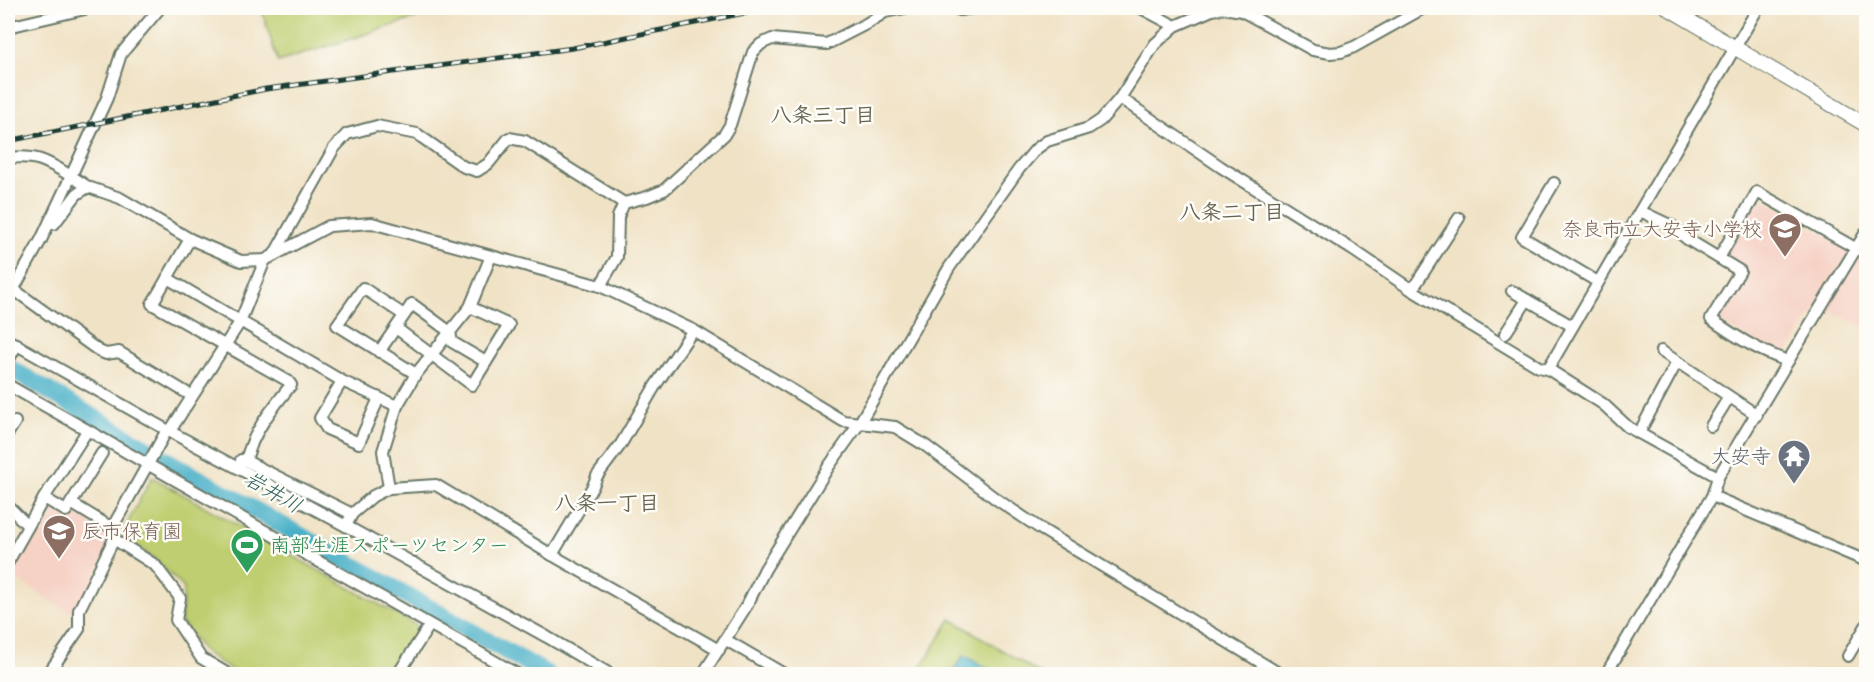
<svg xmlns="http://www.w3.org/2000/svg" width="1874" height="682" viewBox="0 0 1874 682" font-family="'Indie Flower','Klee One',sans-serif">
<style>
.built{fill:#f6d2c5}
.green{fill:#bfce70;stroke:#6f8652;stroke-width:1.5}
.water{fill:#49b0c8;stroke:#34767e;stroke-width:1.5}
.lines{fill:none;stroke-linecap:round;stroke-linejoin:round}
.river{stroke:#49b0c8;stroke-width:18}
.minor-casing{stroke:#687767;stroke-width:14}
.major-casing{stroke:#687767;stroke-width:16}
.minor{stroke:#fff;stroke-width:10}
.major{stroke:#fff;stroke-width:14}
.rail-casing{stroke:#1f3d34;stroke-width:5}
.rail{stroke:#fdfcf7;stroke-width:3;stroke-dasharray:9;stroke-linecap:butt}
.labels{text-anchor:middle;stroke-width:5;stroke-linejoin:round;paint-order:stroke}
.education-label{font-size:20px;fill:#785e54;stroke:#fdfcf7;text-anchor:end}
.worship-label{font-size:20px;fill:#5b616d;stroke:#fdfcf7;text-anchor:end}
.leisure-label{font-size:20px;fill:#27864d;stroke:#fdfcf7;text-anchor:start}
.neighbourhood-label{font-size:21px;font-weight:bold;fill:#676552;stroke:#fdfcf7}
.water-label{font-size:21px;font-style:italic;fill:#2c6060;stroke:#fdfcf7}
</style>
<rect width="100%" height="100%" fill="#fdfcf7"/>
<filter id="ink" filterUnits="userSpaceOnUse"><feTurbulence type="fractalNoise" baseFrequency=".0167" numOctaves="2"/><feDisplacementMap in="SourceGraphic" scale="12" xChannelSelector="R" yChannelSelector="G"/><feConvolveMatrix kernelMatrix="1 2 1 2 8 2 1 2 1" color-interpolation-filters="sRGB"/></filter>
<filter id="wash" filterUnits="userSpaceOnUse"><feTurbulence type="fractalNoise" baseFrequency=".008" numOctaves="4" result="noise"/><feDisplacementMap in="SourceGraphic" scale="24" xChannelSelector="R" yChannelSelector="G"/><feGaussianBlur stdDeviation="1.35" result="paint"/><feColorMatrix in="noise" values="0 0 0 0 0 0 0 0 0 0 0 0 0 0 0 0 0 1.4 0 .05"/><feComposite in="paint" operator="in"/></filter>
<g filter="url(#wash)">
<rect width="100%" height="100%" fill="#f0e2c5"/>
<g class="built">
<polygon points="1763,199 1853,251 1787,354 1779,356 1718,321 1717,316 1745,271 1728,260 1724,254 1753,204"/>
<polygon points="1866,240 1866,327 1824,309"/>
<polygon points="47,506 65,517 71,517 76,513 107,533 110,545 76,616 9,575 23,543"/>
</g>
<g class="green">
<polygon points="261,8 448,8 278,62"/>
<polygon points="152,477 416,625 417,632 389,674 237,674 203,651 181,621 184,588 155,559 121,535"/>
<polygon points="951,619 1041,674 996,674 964,655 951,674 917,674"/>
</g>
<polygon class="water" points="964,655 996,674 951,674"/>
<g class="lines">
<polyline class="river" points="8,367 171,463 547,674"/>
</g>
</g>
<g filter="url(#ink)">
<g class="lines">
<g class="minor-casing">
<g id="minor">
<polyline points="955,8 960,10 973,8"/>
<polyline points="1141,8 1175,26"/>
<polyline points="8,27 89,8"/>
<polyline points="1120,98 1221,167 1353,250 1412,290 1539,367 1548,369 1603,404 1628,427 1718,477 1712,496 1866,561"/>
<path d="M8,158c30,-3 38,3 63,18l36,-78 14,-44 39,-46"/>
<polyline points="1554,183 1522,237 1598,282"/>
<path d="M1640,211l32,15 15,13 53,32 -29,48c23,17 50,33 77,42"/>
<polyline points="54,224 77,194 88,187"/>
<path d="M190,239l-38,65 136,77 3,4c-19,24 -38,46 -45,76"/>
<polyline points="274,255 334,148 347,134 377,126 417,134 464,167 477,171 488,164 509,138 525,141 624,203"/>
<polyline points="1719,258 1757,192 1857,249"/>
<polyline points="167,278 342,381 397,406"/>
<polyline points="600,286 617,257 618,217 624,203 647,197 664,190 724,135 730,125 753,52 761,44 772,39 827,44 866,24 885,12 905,8"/>
<polyline points="13,289 99,351 106,354 119,352 192,396"/>
<polyline points="1412,290 1459,218"/>
<polyline points="1512,291 1572,326"/>
<polyline points="8,299 41,240 71,176 88,187 120,198 190,239 241,261 265,260 329,226 372,223 600,286 693,330 843,421 895,427 926,446 996,499 1041,529 1280,674"/>
<polyline points="404,315 363,288 337,325 416,374"/>
<polyline points="396,328 472,385 509,325 470,307"/>
<polyline points="1505,334 1527,300"/>
<polyline points="8,340 167,430 346,526 547,637 610,674"/>
<polyline points="1661,351 1757,415"/>
<polyline points="379,352 412,304 450,332 452,342 486,362"/>
<polyline points="8,361 17,344"/>
<polyline points="1548,369 1758,8"/>
<polyline points="342,381 320,418 327,429 359,443 379,398"/>
<polyline points="8,385 517,674"/>
<polyline points="1711,426 1729,397"/>
<polyline points="170,431 240,322 265,260"/>
<polyline points="8,433 15,422"/>
<polyline points="1639,433 1677,362"/>
<polyline points="241,460 246,461 352,514"/>
<polyline points="1718,477 1866,232"/>
<polyline points="389,488 383,451 397,406 416,374 470,307 491,256"/>
<polyline points="44,498 66,511 71,503 112,528"/>
<polyline points="71,503 102,453"/>
<polyline points="8,506 28,526"/>
<polyline points="346,526 352,514 373,496 389,488 436,485 552,555 719,650"/>
<polyline points="114,539 155,565 180,598 176,620 201,658 228,674"/>
<polyline points="552,555 593,486 597,476 621,444 655,386 693,330"/>
<polyline points="8,562 44,498 87,431"/>
<polyline points="726,640 784,674"/>
<polyline points="1848,656 1866,626"/>
<polyline points="48,674 79,629 79,610 114,539 112,528 167,430"/>
<polyline points="398,674 429,626"/>
<polyline points="703,674 747,605 765,569 829,466 859,424 949,268 1019,169 1036,149 1047,141 1089,128 1101,120 1120,98 1155,44 1175,26 1212,10 1223,8 1242,11 1313,50 1330,53 1341,52 1354,47 1424,8"/>
<polyline points="1606,674 1712,496"/>
</g>
</g>
<g class="major-casing">
<polyline id="major" points="1668,8 1866,125"/>
</g>
<use href="#minor" class="minor"/>
<use href="#major" class="major"/>
<g class="rail-casing">
<polyline id="rail" points="8,141 266,89 573,48 769,8"/>
</g>
<use href="#rail" class="rail"/>
</g>
</g>
<defs>
<g id="school-pin" transform="scale(1.725)"><path d="M0 17L-7.5 6A9.5 9.5 0 1 1 7.5 6Z" fill="#8d6e63" stroke="#fdfcf7"/><path d="M0-5L7-2L0 1L-7-2ZM-4 1L0 2.5L4 1V4Q0 6-4 4Z" fill="#fff"/></g>
<g id="temple-pin" transform="scale(1.725)"><path d="M0 17L-7.5 6A9.5 9.5 0 1 1 7.5 6Z" fill="#6b7280" stroke="#fdfcf7"/><path d="M0-6L5-2H3V0L6.5 2.5H4V6H1.5V3h-3V6H-4V2.5H-6.5L-3 0V-2H-5Z" fill="#fff"/></g>
<g id="stadium-pin" transform="scale(1.725)"><path d="M0 17L-7.5 6A9.5 9.5 0 1 1 7.5 6Z" fill="#2e9e5b" stroke="#fdfcf7"/><path d="M0-5a6.5 5 0 1 0 0 10a6.5 5 0 1 0 0-10ZM-3.5-1.8h7v3.6h-7Z" fill="#fff"/></g>
</defs>
<g fill-rule="evenodd">
<use href="#school-pin" x="1785" y="229"/>
<use href="#temple-pin" x="1794" y="456"/>
<use href="#school-pin" x="59" y="531"/>
<use href="#stadium-pin" x="247" y="545"/>
</g>
<g class="labels">
<g class="education-label">
<text x="1762" y="236">奈良市立大安寺小学校</text>
<text x="82" y="538" text-anchor="start">辰市保育園</text>
</g>
<g class="worship-label">
<text x="1771" y="463">大安寺</text>
</g>
<g class="leisure-label">
<text x="270" y="552">南部生涯スポーツセンター</text>
</g>
<g class="neighbourhood-label">
<text x="823" y="122">八条三丁目</text>
<text x="1232" y="219">八条二丁目</text>
<text x="607" y="510">八条一丁目</text>
</g>
<g class="water-label">
<text transform="translate(273 492) rotate(30)" y="7">岩井川</text>
</g>
</g>
<rect width="1874" height="682" fill="none" stroke="#fdfcf7" stroke-width="30"/>
</svg>
